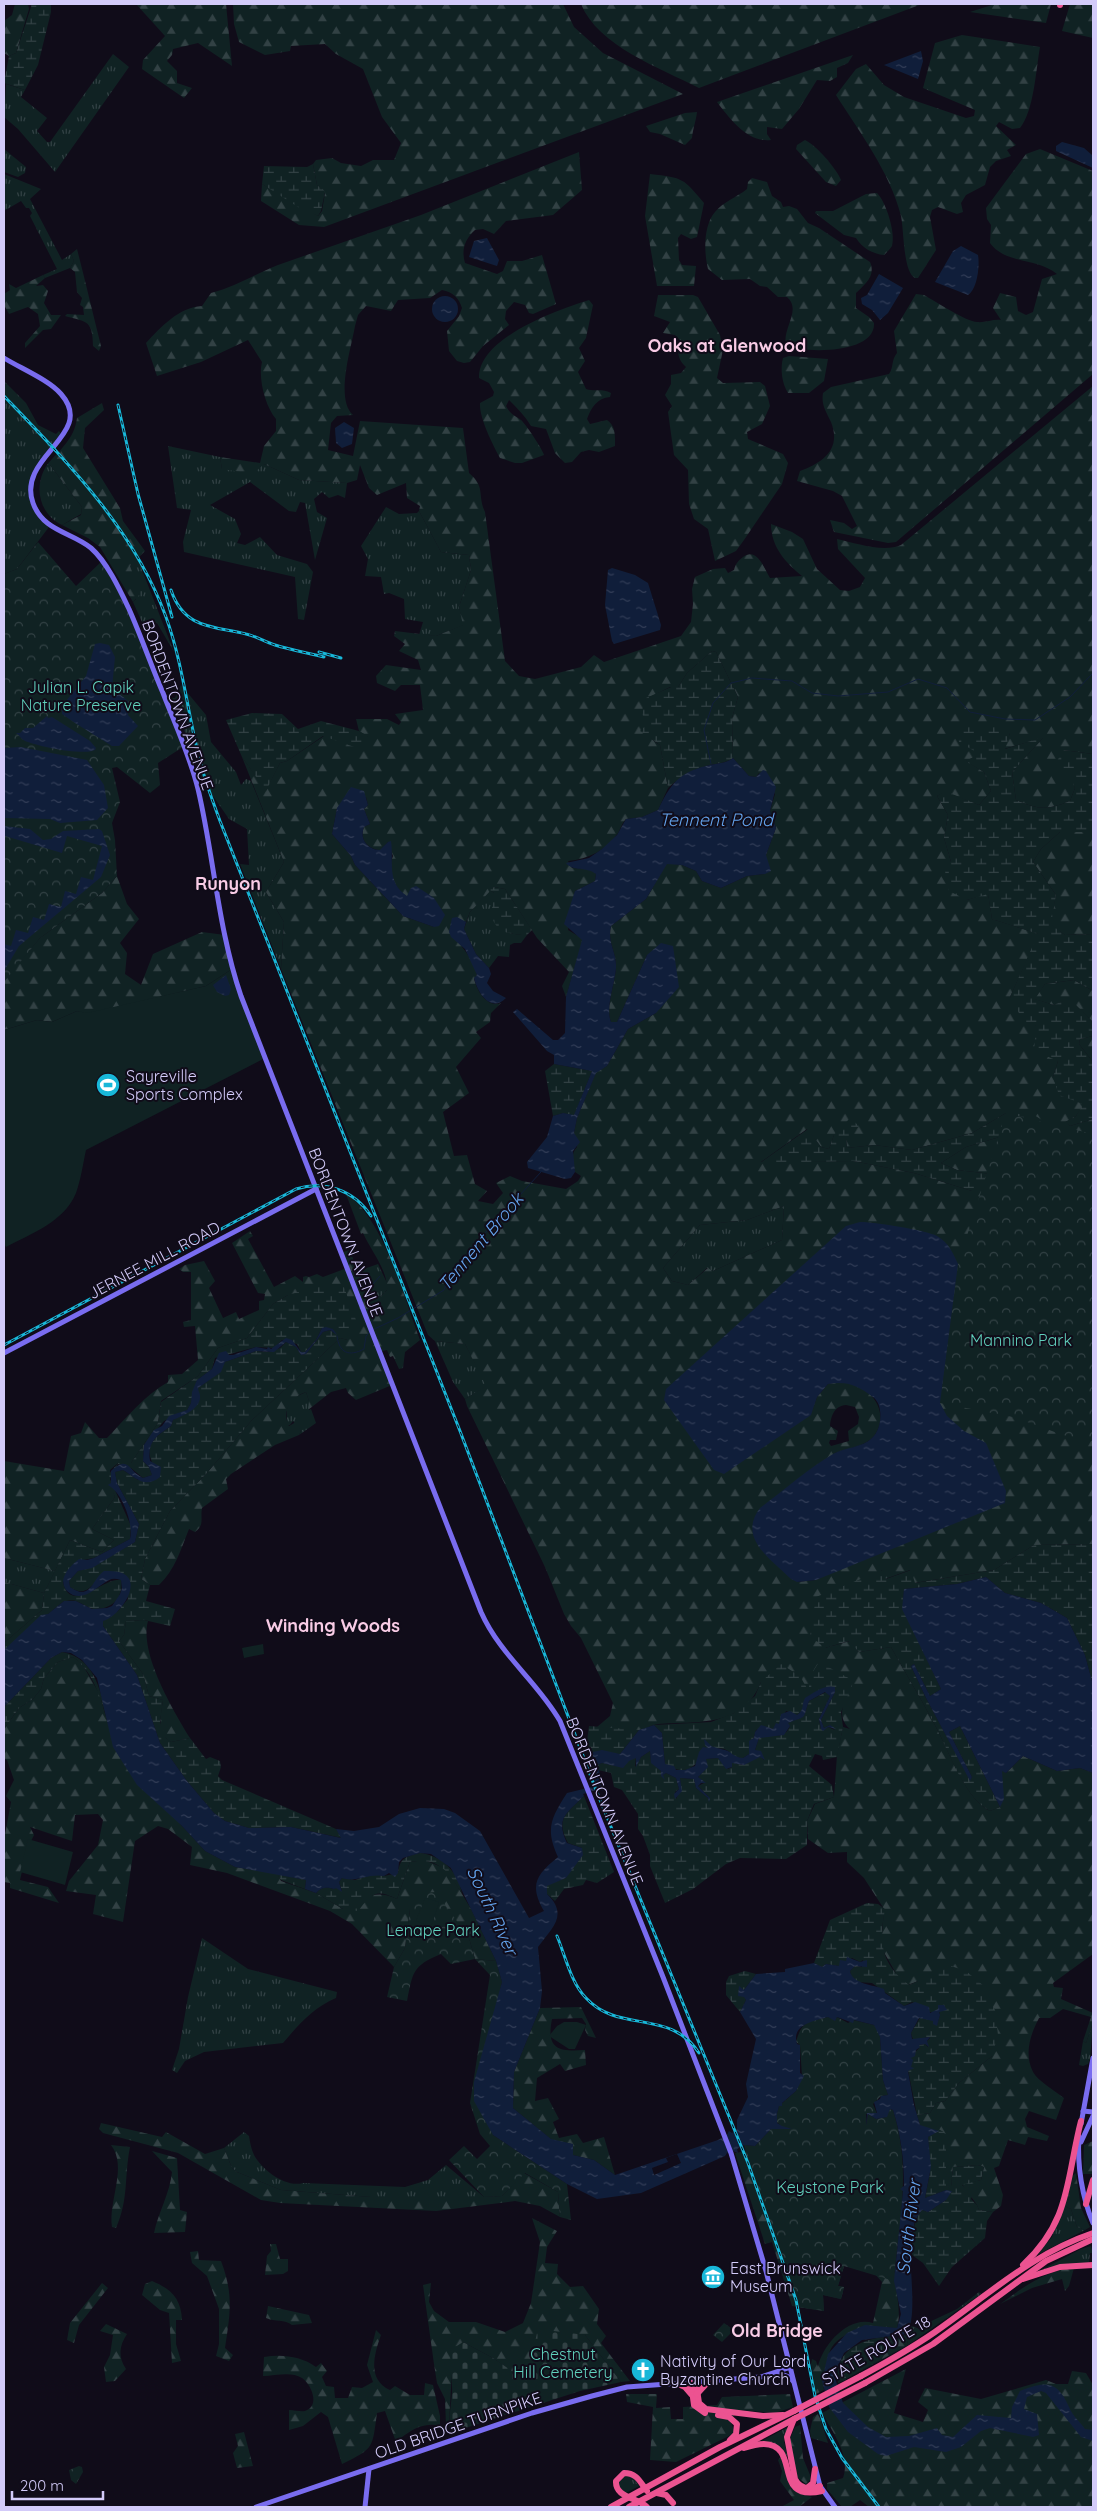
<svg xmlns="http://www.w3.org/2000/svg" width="1097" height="2511" viewBox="0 0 1097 2511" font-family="Quicksand,sans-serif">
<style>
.grass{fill:url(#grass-tufts)}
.forest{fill:url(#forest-firs);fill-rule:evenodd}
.wetland{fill:url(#wetland-marsh)}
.cemetery{fill:url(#cemetery-stones)}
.park{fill:url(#park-crowns)}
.pitch{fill:#102223}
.water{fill:url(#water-ripples)}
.pier{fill:#100c19}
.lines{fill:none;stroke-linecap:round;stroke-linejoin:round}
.stream{stroke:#101e3a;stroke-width:1}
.secondary{stroke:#796cef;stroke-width:5}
.highway{stroke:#ec5391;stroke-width:6}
.rail-casing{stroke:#18b7d8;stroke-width:3}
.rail{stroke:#100c19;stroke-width:1;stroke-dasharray:4;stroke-linecap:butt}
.highway-bridge{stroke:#ec5391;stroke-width:6}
.labels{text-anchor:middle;stroke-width:4;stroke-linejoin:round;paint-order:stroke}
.park-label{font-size:16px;fill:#60d0bc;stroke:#100c19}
.street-label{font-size:16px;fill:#d3cbf9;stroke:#100c19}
.poi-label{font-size:16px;fill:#d3cbf9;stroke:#100c19;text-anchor:start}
.neighbourhood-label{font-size:18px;font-weight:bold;fill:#f9cce6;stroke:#100c19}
.water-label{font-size:18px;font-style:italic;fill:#64a4ee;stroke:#100c19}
</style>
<defs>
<pattern id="grass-tufts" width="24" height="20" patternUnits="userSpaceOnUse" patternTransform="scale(1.25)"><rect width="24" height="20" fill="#102223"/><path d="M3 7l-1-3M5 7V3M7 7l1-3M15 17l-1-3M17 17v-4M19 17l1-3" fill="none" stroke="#324144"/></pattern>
<pattern id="forest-firs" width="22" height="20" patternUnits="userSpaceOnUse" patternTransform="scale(1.25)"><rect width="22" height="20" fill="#102223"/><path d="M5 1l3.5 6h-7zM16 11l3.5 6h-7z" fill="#324144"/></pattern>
<pattern id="wetland-marsh" width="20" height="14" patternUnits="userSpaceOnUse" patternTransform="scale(1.25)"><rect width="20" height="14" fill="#102223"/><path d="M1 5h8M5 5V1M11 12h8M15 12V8" fill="none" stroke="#324144"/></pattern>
<pattern id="cemetery-stones" width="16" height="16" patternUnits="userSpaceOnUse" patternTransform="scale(1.25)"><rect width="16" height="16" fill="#102223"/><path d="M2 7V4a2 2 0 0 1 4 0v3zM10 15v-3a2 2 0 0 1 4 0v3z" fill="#324144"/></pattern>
<pattern id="park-crowns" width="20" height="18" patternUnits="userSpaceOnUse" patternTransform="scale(1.25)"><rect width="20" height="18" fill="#102223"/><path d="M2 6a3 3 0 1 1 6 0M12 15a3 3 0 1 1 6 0" fill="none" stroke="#324144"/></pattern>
<pattern id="water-ripples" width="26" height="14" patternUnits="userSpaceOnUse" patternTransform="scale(1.25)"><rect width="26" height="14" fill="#101e3a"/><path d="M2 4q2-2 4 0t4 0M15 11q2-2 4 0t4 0" fill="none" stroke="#323d57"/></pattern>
</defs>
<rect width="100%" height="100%" fill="#100c19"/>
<g class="grass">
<polygon points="113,54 129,67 55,172 18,129 4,117 6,84 25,90 21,97 47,118 37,131 47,142 50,142"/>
<polygon points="4,149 26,167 25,173 18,177 4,172"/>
<polygon points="4,174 41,189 30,199 62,260 71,254 74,261 70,268 45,278 43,275 57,269 30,216 32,213 29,208 26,208 21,201 4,211"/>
<path d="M4,381l22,22 12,22 18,9 3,-3 4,6c-15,16 -42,42 -29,67 4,8 10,15 15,23l-32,42 -13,5z"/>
<polygon points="168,446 220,457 222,469 264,464 299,480 347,483 345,498 338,495 329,498 322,492 314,499 317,512 327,518 315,560 305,503 300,502 296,512 289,511 250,482 210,505 235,519 241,534 237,543 245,545 260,537 277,555 307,564 313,572 304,620 298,619 295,577 184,552 183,542 191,510 177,508"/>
<path d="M47,465h3l32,42 -1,7 -19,11c-23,-11 -29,-39 -15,-60z"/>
<polygon points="386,507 399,514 417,513 419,511 441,552 469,555 471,570 459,607 464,625 436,636 419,635 423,622 405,619 404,599 389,593 384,594 381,577 365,576 368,559 361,546"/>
<polygon points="137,557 174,652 157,623 149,629 149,638 133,602 136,599 130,566"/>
<polygon points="181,685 206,715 211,742 236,772 241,785 246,779 251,781 284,862 266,892 284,922 281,969 240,864 249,865 247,829 229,819 204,783 172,698 175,698"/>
<path d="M490,890l4,3c1,27 0,42 33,42l-6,8h-7l-4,2 -1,12 -11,-1 -9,12 -13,-14 -12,-25 6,-17z"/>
<polygon points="784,1206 782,1240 713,1271 707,1268 688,1285 672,1281 663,1268 700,1225 747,1220"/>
<polygon points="378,1264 387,1283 387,1290 380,1297 365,1291 358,1271"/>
<polygon points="435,1341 465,1344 487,1386 465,1399 453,1382"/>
<polygon points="306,1392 309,1401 309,1410 311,1409 316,1423 299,1435 301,1431 293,1421 290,1425 287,1425 287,1409 291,1399"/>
<polygon points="4,1558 55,1571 44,1593 4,1582"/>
<path d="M202,1938l46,31 89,23 -1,6c-23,10 -37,26 -53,45l-79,9 -19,9 -8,12 -5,-3 7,-21 9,-52z"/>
<polygon points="1093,2023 1090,2059 1088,2064 1083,2066 1079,2065 1083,2041 1086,2043"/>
<path d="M244,2132l5,4c1,6 2,13 5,19 8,15 32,33 49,28l102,4 23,-7 18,-15 38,32h-113l-90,-7 -44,-18 -5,-4 -8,-20z"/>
<polygon points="1064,2206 1071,2209 1077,2227 1085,2230 1037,2255 1052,2237"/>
<polygon points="1091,2246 1093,2253 1090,2253 1089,2263 1043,2269 1081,2249"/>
<polygon points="979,2292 981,2294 908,2345 907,2340 915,2327 921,2330 923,2325 957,2309"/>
<polygon points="788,2427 784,2442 788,2457 784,2453 760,2442"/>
<polygon points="631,2475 639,2486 626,2493 620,2490 618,2482 623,2476"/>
</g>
<g class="forest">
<polygon points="15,4 28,4 29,9 16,53 9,56 4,53 4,21 12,15"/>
<polygon points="136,4 226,4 232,66 198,43 173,49 172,55 167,61 177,71 177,83 192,88 184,98 142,69 143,60 165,36"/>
<polygon points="233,4 563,4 574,27 603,53 683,94 324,227 299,225 261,201 262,184 318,216 322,211 325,193 317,185 313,164 316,160 332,158 341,163 361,166 373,160 394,160 401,143 382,117 363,69 336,54 325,44 291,46 290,51 265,55 239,42 234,24"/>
<path d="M581,4h341l-223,84c-39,-20 -101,-42 -118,-84z"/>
<polygon points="995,4 1051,4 1046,23 970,12"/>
<polygon points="1070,4 1093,4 1093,38 1062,31"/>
<path d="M962,35l78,12c-4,22 -6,64 -20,81l-8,1 -13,-7 -3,4 20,19 -9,5 4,6 -15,5 -6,6 -5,18 -19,10 -5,8 2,9 -6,2 -19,-7 -6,3 -2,7 6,33 -18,28h-3c-12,-6 -11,-48 -14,-62 -11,-44 -41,-83 -65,-121l20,-26 10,-5 18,21 20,12 62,21 8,-2 1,-6 -52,-22 12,-45z"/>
<path d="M853,55l-5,8 -11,5v9l-7,4 -13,-1 -18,29 -17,20 -15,-2v7l4,6c-23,3 -41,-21 -54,-38z"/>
<path d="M697,112c-1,9 -4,16 -5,26l-7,7 -25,-11 -10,-2 -4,-6 39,-13z"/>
<path d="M805,140c11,5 31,28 36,40l-5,6 -10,-4 -30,-33 1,-4z"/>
<path d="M1040,149l53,22v203l-197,168 -8,1 -54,-11 -4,-12 14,3 8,6 5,-3 -15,-30 -9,-5 -36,-10 3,-10c22,-8 42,-21 31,-49 -5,-11 -10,-17 -8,-29l8,-6 58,-13c5,-7 2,-14 8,-21l-3,-22 22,-37 8,1c11,6 43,27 53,27 8,1 16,-3 24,-2l-8,-12 7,-15 16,4 2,14 8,4 7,-3 9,-33 15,-5c-20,-16 -52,-10 -67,-31l1,-18 -4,-6 -1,-11 40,-54z"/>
<path d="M579,152l3,38 -29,25 -47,6 -12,13 -11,-5 -8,1c-10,9 -14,20 -10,33l32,11 6,-3 4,-10h15l20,-6 14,49 -23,10 -4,-1 -4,-8 -11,-3 -8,9 -1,8 4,6 -26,21 -13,16 -6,1 -7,-2 -8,-10 -2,-20 12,-15 3,-8c-3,-10 -9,-16 -20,-18l-12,8 -32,2 -7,11 -25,-5 -8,9 -3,11c-4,23 -20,73 -2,89l-16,1 -6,7 -3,27 25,6 7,-35 103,7 6,45c17,14 8,22 16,39l20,149 14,15 16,3 46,-12 13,-12 10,7 77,-26 10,-14 2,-18 -1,-15 3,-12 18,-8 12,-1 3,5 6,-3c2,-7 4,-9 9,-13 14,-10 21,11 27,21l32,-2c-16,-13 -31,-29 -31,-52l21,8 11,7 14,30 23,21 9,1 11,-4 5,-9 -27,-29 -1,-10c19,4 46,14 64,6l192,-159v368l-30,-4 12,38 -5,13c-23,9 -31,9 -54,-1l-4,-28 31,-34 -39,11 6,-16 -34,19 1,4 -11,5 18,11 7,19 -12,14 -34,-13 -8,4 11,19 -4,23 7,24 16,38 21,-7 4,26 47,15 -29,63 26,29 22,35 -5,16 31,27 -8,12 -10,6 4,4 23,-7v425l-59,1 -40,25 -80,13 -4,-13 -25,9 -3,-9 -57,78 25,-7 9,11 32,-5c16,29 34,58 49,88 11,22 27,65 50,76l10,-4 2,-37 4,3 17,-17 34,15 23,-3 13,5v181l-40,29 1,4 9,1 -2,11 32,14v10l-7,20 -3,-2 8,-24 -28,-8 -13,9h-11c-9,17 -15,36 -6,54 5,9 22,19 31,26l-8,22 -27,-9 -4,8 2,8 22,9 -2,5 -19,-4 -3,8 -17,-5 -9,26 -5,2 9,27 -2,11 -8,6 -14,-2 -2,-5 -15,-21 19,-4 3,-13 -6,-2 -25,2 -2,21 -5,-1 -1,-21 -20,-38 -5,-3 -3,-10 13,-2 6,-10 9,-2 14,-18 33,-27 -74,-75 -10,4 -10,-8 -17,-30 3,-38 -20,-31 -17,-16v-10l-19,1 -20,-14 -1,-18 8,-17 19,-7 3,-42 6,-28 7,2c-16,-14 -4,-31 3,-48l-44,13 -48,-12c-18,46 -64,39 -103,42 -7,1 -12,5 -19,6 -13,2 -29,-2 -42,-3l13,-11 3,-13 -32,-65 -10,-12 -7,-12 -19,-47 -78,-161 -2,-7 21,-13 -21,-42 -30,-3 -7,-6 -147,-366 3,-47 -18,-30 18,-30 -42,-105 24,33 14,-27 7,-2 37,-25 44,1 -9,-6 -3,-12h31l12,6 2,-3 -6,-8 28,-4 -3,-25h-19l-6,6 -18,-8 -1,-7 10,-11 35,5 -3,-10 -19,-9 6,-7 -11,-8 1,-5 41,5 27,-11 -4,-18 12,-37 -2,-15 -28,-3 -22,-41 1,-5 -13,-8 -1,-15 -29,12 -8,-7 -9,-23 -3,15 -10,3 -48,-3 -35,-16 -11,10 -31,-5 -2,-12 40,6 4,-17 12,-15v-12c-11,-13 -18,-41 -14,-57l-14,-22 -47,22 -44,14 -11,-33c15,-16 33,-36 56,-37l9,-13c24,-6 44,-19 67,-28l143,-50zM712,651l4,1 22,45 -6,21 1,40 16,18 7,1 3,-4 16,21 -5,17 6,17 -10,27 -1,19 -18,2 -26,12 -19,-7 -6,-10 -14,-6 -15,-2 -21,36 -35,27c-4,17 6,26 5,42 -1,16 -11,40 -5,54h6l30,-67 9,58 -28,16 -21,37 -11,6 -19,46 -3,15 3,14c-7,8 -4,16 -2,25l6,4 -3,5 -12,8 -44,-8 -12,-5 -14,7 7,10 -10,11 -15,-3 9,-10 -12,-7 -8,-29 -13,1 -11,-44 26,-19 -13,-26 25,-29 -5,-6 14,-10 1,-9 10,-10c-15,5 -24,-13 -27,-24l3,-4c-2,-12 -13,-27 -22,-36l5,-19 6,2 4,-10 24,-25 11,2 32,49 32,34 -7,14 4,11 17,-58 -15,-9 7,-39 20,-10 1,-7 -6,-5 -18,-1 -4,-7c20,-2 39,-11 50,-28 3,-5 4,-10 8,-14l16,-2 16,-7 10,-22 -8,-43c-19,-10 -15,-28 -14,-46l24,-12h8l9,-14zM366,797l2,8 -4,4 6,15 -6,3c-5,12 4,23 17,23l7,-8 5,14c-6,15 1,32 14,41 4,-4 6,-3 11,-3 16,0 18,9 26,21l-10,12 -31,-11 -48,-51 -4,-9 -19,-22 5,-26zM1006,1113l-3,23 -37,11 -25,16 16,7 35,4 -20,17 -58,-18 -61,-12 -92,1 46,-33 14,18 8,2 5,-14 12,4 1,9 27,-3 38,5 60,-17zM784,1206l-2,34 -69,31 -5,-3 -20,17 -16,-4 -9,-13 37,-43 47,-5zM872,1222l67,181 8,14 17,15 -148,148 -19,2 38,-129c11,-4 26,-6 36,-14 5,-4 7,-10 9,-16 4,-20 -16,-41 -37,-41 -5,0 -10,1 -15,2l-11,13 -6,18zM846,1405l9,2 4,10 -1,7 -10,7 1,10 -18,5 -2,-3 1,-3h6l2,-9 -8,-5c1,-10 4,-20 16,-21z"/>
<path d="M650,174c34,4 33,4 54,29l-7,34 -6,2 -10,-5 -3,4 1,22 3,5 14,1 -2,20h-37l-12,-70z"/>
<path d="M752,178l15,4 5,14 9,6 2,5 6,-1 8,3 11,14 11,5 51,34c6,14 -5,22 -14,31v15l13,9 5,6c2,31 -70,31 -88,22 -4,-17 16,-35 1,-48h-9l-11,-10 -7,-1 -10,-7 -28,1 -14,-11c-4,-16 -5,-43 7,-57 8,-10 22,-15 32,-23l1,-7z"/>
<path d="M877,193c9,9 19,40 15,53 -2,3 -6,7 -8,9 -11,-1 -22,-7 -28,-17l-12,-3 -29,-22 1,-2h17l33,-17z"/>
<path d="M77,249c8,31 16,65 24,97l-2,5 -6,-5c0,-28 -9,-24 -28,-30l2,-2 17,1 -1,-8 -3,-2 2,-7 -5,-6 -2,-20 -5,-4 4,-7 -3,-7z"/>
<polygon points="43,275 45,278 36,286 43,285 48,291 44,303 51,315 61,315 51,329 43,330 25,348 25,343 40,326 38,314 28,307 9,314 4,305 4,294 10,290 9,284 16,288"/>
<path d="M658,295h35l5,2 22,38 3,15 -6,28 6,5 37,-1 5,4 5,20 -8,18 -15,8 1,7 35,15 5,9 -6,21 -38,56 -8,11 -21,10 -7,-32 -14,-10 -5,-15 -1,-34 -14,-15 -6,-43 4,-6 -7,-11 6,-11v-9l10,-2 5,-6c-9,-8 -9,-16 -6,-27l-5,-5 -12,-2 7,-11 -16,-6z"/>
<path d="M589,300l4,5 -7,33 -7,10 6,13 -7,11 8,17c9,3 16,-1 25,4l-1,4c-13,1 -19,11 -23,22l3,5 17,-4c9,6 8,16 8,26l-16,6 -10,-2 -8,2 -9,10 -7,1 -10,-10 -9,-24 -15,-3c-6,-10 -14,-18 -22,-26l-3,6c5,9 8,9 15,14 4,3 22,30 23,35l-22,8h-7l-15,-5c-7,-13 -21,-40 -20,-55l13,-7 1,-4 -5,-9 -10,-5c-1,-40 78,-68 110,-78z"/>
<path d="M789,356l39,3 -4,22 -15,12h-21c-6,-9 -8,-24 -5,-35z"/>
<path d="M102,403l2,7 -19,18 -2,20 37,60 3,13 22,30 -15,15 10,28 -7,8 -33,-55 -12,-9 -26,-13 19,-10 1,-8 -32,-42h-3c13,-16 27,-25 30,-47z"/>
<polygon points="1060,832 1093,832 1093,934 1065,935 1050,924 1056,895 1033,862 1041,849"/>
<polygon points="117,876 127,904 139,919 120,943 127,953 125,974 141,985 153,954 202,932 225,935 232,969 206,986 87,1014 77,1011 52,1022 37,1020 4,1030 4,982 7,977 40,938 102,893"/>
<polygon points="1074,980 1093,991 1093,1022 1069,999 1054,1005 1034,999 1045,984"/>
<polygon points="1093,1036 1093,1062 1079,1044 1080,1039"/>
<path d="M346,1194c36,21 59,106 74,146l-15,12 -2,16 -4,1 -6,-13 -3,1 -3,-7 -8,2 13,33 -36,15 -8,-7 -2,-5 -15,4 -23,18 1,-9 -3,-9c-14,4 -25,19 -17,34l7,-4 5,9 -2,4 -24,10 -44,29 -5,5 2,10 -26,19c-2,10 3,17 -7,24l-6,-3c-8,20 -14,41 -30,56h-9l-9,-6 4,-20 25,-48 36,-37 46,-54 88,-82 8,2 -60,-45 -15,9 -26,34 -29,10 -20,28 -37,25 -3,22 -27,40h-13l-8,7v12l5,15 -23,32 22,11 -12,12 -32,-12 -15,31 -51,-13v-97l60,10 7,-35 10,-3 4,-11 14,16h8c19,-20 37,-42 61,-56v-7l14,-1 16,-14 -3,-34 -11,1 -1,-5 8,-2v-48h-8l-4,-3 6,-4 19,-4 11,20 -6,7 14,30 13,-6 3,7 20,-9v-9l5,-1 1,-6 -7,-1 -26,-50 18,-12 3,5 -5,3 26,48 21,-11 8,6v-5l3,-1 3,1 8,-3 6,3 24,-9 -6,-15 11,-4 -1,4 14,38 15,6 7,-7c1,-20 -16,-39 -24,-57l-2,1z"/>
<polygon points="4,1582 44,1593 42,1610 4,1643"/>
<path d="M144,1620l4,1c-9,32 25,89 42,117l-19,4c-15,-9 -10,-28 -8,-42l-14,-4 -6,-22 -24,-33 5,-6 2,-14z"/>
<path d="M73,1657l9,7 17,29 10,34 72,98 24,26 30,16 42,6 4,8 35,12 27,16c21,-10 32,-21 54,-10l13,-37 14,-2 23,9 24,40 25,52 -21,-2 -6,-21 -59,-29 -5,39 -11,19 -42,-43 -22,-13 -103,-38 -37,-8 2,-18 -24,-18 -10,-3 -23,15 -12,81 -30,-8 3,-19 -30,-4 3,-10 29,-36 5,-25 -5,-6 -23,1 -3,26 -42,-14 4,8 -7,14 -7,31 28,7 11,16 -49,-15v-5l-6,-1v-42l7,-38 -5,-6 8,-16 -7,-20 -3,-1v-30l15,-21 14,-9 8,-10 3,-11 14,-16z"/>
<path d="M581,2007l15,31 -8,-2 -3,-6 1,-6 -4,-6 -30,1c-6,30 6,33 33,31l1,15 -21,6 -5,-7 -23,14 -2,23 13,-3 11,21 -6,3 6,16 18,-4 6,9 21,-6 11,38 -21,-15 -21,-5 -1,-11 -20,-4 -39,-32 1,-36 26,-64z"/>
<polygon points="101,2123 162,2137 166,2132 205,2154 224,2148 232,2168 237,2172 281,2190 371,2197 484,2197 502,2196 524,2173 558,2192 560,2217 540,2206 515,2201 436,2211 280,2203 261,2200 178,2153 103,2133 99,2129"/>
<polygon points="1093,2141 1093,2174 1083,2174 1084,2145"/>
<path d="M111,2145l19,2c-6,30 -1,52 -14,81l-4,-1c-4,-26 16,-60 -1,-82z"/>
<path d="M758,2149l137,124c0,19 7,37 2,55 -21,-2 -52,0 -65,19 -3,4 -4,11 -5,16 -3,9 -5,17 -3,27l-8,4 -5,-30 1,-5 4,2 2,6c4,-22 31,-52 55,-44l9,-41 -8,-9 -30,-7 -6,20 6,1 -3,12 -18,-4 1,16 -32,-5 -20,-64 -7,2 -30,-91z"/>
<path d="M152,2151l25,7 3,52 7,2 -2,20 -31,1c4,-20 16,-40 18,-61z"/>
<polygon points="1076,2173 1081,2208 1090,2227 1085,2230 1077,2227 1071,2209 1064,2206 1071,2177"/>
<polygon points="532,2218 557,2231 547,2247 545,2263 558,2264 557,2274 570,2287 583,2286 599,2309 597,2324 606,2336 601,2343 630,2381 621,2382 585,2335 526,2382 493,2358 463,2342 452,2370 449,2424 446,2425 445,2399 437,2383 434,2364 423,2285 431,2283 429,2302 434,2311 449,2322 476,2322 505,2332 523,2323 531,2303 540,2242"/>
<polygon points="270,2244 276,2244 280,2259 288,2259 288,2271 283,2274 265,2275 267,2256 271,2251"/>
<path d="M198,2251l1,9 22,1c13,34 9,53 4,87l8,7 -4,6 -13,-5 3,-12v-35l-12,-33 -15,-13 -2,-11z"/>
<path d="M1074,2268l-5,18 -4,5 -3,-12 -30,9 -32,16c22,-16 46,-34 74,-36z"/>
<path d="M152,2281c19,8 29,17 30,39h-6v24l5,17 -9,2 -3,-50 -9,-3 -18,-15 3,-11z"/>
<polygon points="102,2283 108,2288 79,2325 74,2343 67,2340 70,2323"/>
<path d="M268,2306l41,9 3,8 -20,2c-7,-6 -17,-3 -26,-7z"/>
<path d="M106,2324l21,10c-8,12 -9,23 -1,35l-11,12 -9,1 -2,-15 6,-12 3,-20 -13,-4z"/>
<polygon points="911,2326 915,2327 907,2340 908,2345 846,2379 846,2368 882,2351 893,2341 907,2334"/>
<path d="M376,2330l5,5c-7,19 -14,45 9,55l5,-4 15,9h14l1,-12 8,2 7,31v10c-17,-5 -31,5 -44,16l-11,-31 -8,2c-5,35 -2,35 -35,51l-14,-47 -7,-5 -18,14 -14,4v-20c5,0 12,2 16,1 16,-5 6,-27 -3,-33 -11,-7 -27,-2 -39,-2l1,-19c17,-3 37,-1 52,10l5,-4 6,8 -5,6 4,9 8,1 1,11h13l4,-11 10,1 11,-6 -6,-17z"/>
<path d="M906,2369l-12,44 29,9 5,-12 -10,-8 7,-14 56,11 65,-19 10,4h12l4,-13 14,2 7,12v122h-224l-9,-7 -10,7h-8l-15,-18v-6l16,-5c8,-22 -11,-47 -21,-65z"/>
<polygon points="626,2394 657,2394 656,2408 670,2407 671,2419 683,2419 683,2407 717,2405 722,2397 790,2394 793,2407 775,2413 739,2410 730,2420 735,2433 731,2435 676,2462 650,2460 653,2407 627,2402"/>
<polygon points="818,2414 820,2418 828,2443 811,2438 810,2431 813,2417"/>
<polygon points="800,2425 803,2458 810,2475 810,2480 806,2484 797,2477 790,2439 795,2427"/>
<polygon points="244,2432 253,2466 237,2468 233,2453 238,2446 235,2434"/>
<path d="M781,2457c8,21 8,35 31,40l-13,10h-18l13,-7 -14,-19 2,-10 -4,-11z"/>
</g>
<g class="wetland">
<polygon points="32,4 51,4 51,12 38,65 25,90 4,83 9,56 16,53"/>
<polygon points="313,164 317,185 325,192 321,211 318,216 298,207 262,184 264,166 307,167"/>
<path d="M712,651l4,1 22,45 -6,21 1,40c-9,6 -17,5 -27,8 -15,4 -27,12 -38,22l-8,-43 -20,-14 5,-5 -3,-15 4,-13 25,-11h7l9,-14z"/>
<polygon points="252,713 282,714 298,729 321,721 359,731 368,736 360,749 323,736 287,761 280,763 266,791 242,757 226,720"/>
<path d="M993,721l14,7 3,5 -5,16 39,-12 -32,35 4,28c23,10 31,10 54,1l5,-13 -5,-11 -17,-8 10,-19 30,4v78h-33l-19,17 -8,13 23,33 -5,29 14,11 28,-1v57l-19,-11 -29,4 -10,15 19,6 15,-7 24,24v14l-13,3 -1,5 14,18v57l-23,7 -5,-4 11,-6 7,-12 -24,-9 -6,-18 5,-16 -24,-10 2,-25 -12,-4 -14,-25 28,-63 -46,-15 -4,-25 -21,6 -18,-9 -4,-20 6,-9 -7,-24 4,-23 -11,-19 8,-5 34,14 12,-14 -7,-19 -19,-11 11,-5v-4l-17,-10 -1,-11 13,-6 12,3z"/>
<path d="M494,887l11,2 27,41 -5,5c-14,0 -32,-2 -35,-19 -1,-8 2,-15 2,-23l-4,-3z"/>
<polygon points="554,1064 592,1071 574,1116 563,1113 553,1116 545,1071"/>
<polygon points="1006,1113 1034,1115 1047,1123 966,1147 941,1163 957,1170 992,1174 1004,1193 972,1191 914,1173 853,1161 760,1163 808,1129 821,1147 829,1149 834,1135 850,1118 859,1126 846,1139 847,1148 874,1145 912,1150 972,1133"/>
<path d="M319,1286l25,1 13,36 -3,10 -5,2 -1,5 -8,-2 -88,82 -46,54 -36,37 -25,48 -4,20 9,6 -4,16 29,8 -5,17 -26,-6 -18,1 -2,14 -5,6 24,33 6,22 14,4 -3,22 6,16 5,4 19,-4 16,21 4,-2 10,4 1,6 -3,9 4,4 114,49 6,9 -51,-11 -42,1 -24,-7 -11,-8 -27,-32 -27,-38 -23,-68 -34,-49v-5l15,-10 10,-12 -6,-26c-29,-4 -30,30 -52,14l-1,-6 9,-10 14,-4 43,-25 4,-18 -22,-41 -2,-11 8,-2 15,10 22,-3c-16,-26 -15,-34 11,-51l2,-6c13,-6 25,-15 25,-32l19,-14 8,-12 31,-11 12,1 12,-4 6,-6 10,5 5,8 5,-1 17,-22 7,-2 4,3 -1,-4 -11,-1 -6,12 -11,12h-4l-4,-8 -15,-4 -8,8 -18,-1 -41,11 -3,11 -15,11 -6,23 -4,7 -23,11 -20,24 -1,16 6,6 3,8 -9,3 -12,-10 -13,-4 -8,15 21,47 -1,13 -36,19 -11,2 -20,22c7,34 42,-6 58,-2 3,18 -10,30 -27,29 -6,-1 -12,-6 -18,-8 -4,-1 -9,0 -12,0l-60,49v-7l38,-33 2,-17 26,-53 32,12 12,-12 -22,-11 23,-32 -4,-9 -4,-3 3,-3 -1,-8 9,-11h13l27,-40 3,-21 37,-26 20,-28 29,-10 26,-34 15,-9z"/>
<path d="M1093,1544v141l-8,-30 -18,-37 -26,-15 -36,-10 -19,-16 -29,7 -53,5 -1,20 38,80 -11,7 -16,-32 -3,2 15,32 44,82 2,-3 -23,-45 11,-6 40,81 -10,4c-23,-11 -39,-53 -50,-76 -15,-30 -33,-59 -49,-88l-32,5 -10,-11 -24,7 -15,-12 6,-39 67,-27 3,9 25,-9 4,13 79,-13 40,-25z"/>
<path d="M62,1652c35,6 39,44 47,72 -8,-24 -15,-52 -36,-67l-15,5 -14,16 -3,11 -8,10 -14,9 -15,21v-22l47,-49z"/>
<path d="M819,1662l35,19 -13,31 2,15 -6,30 -14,3 -1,-4 -7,-2 -6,12 23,19 2,12 -20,7 -7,17v24l-21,14 -46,-1 -14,6 -33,25 -28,14 -15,-37v-11l-7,-19 -5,-7v-15l-16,-24 -8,-3 -3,-14 -13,-3 -1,-5 5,-2 15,3 19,-9 -1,10 6,-10 9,-6 1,10 10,10v5l5,-3 10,5 3,11 -4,3 1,7 5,-11 -1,-10 14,1 2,9 12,10 1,4 -1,-6 -10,-10 6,-3 -6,-6 9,-10 -1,-8 12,-1 10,11 4,-2v-5l10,3 18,-9 4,4 -3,-6 -6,-4 4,-12c12,-5 25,3 31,-12l-3,-3c20,-8 15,-2 22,-22l17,-9 4,4 -11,23 2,10 7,-2 7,3 -5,-5 -6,3 -3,-8 14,-28v-5l-27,9 -5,14 -6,5 -11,-4 -7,13 -6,5 -10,-2 -7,3 -7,24 -6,4c-8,0 -9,-2 -15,-7 -9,-6 -17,2 -24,-12l4,9c-13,18 -20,30 -43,16l-3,-31 -8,-8 57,-3 23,-9 21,-17 6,-14 20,-18 19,12 9,16v-14z"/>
<polygon points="589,1726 639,1730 620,1754 593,1752 590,1756 586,1748"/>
<path d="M584,1796l30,76 -17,11 -11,-3 -3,5 -19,4 -9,12 -8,-7v-9l19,-7 16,-30 -14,-5c-13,-25 -1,-30 16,-47z"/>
<path d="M420,1853c21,2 39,19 42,41 -14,-23 -23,-37 -52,-32l-13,37c-22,-11 -25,-5 -39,12l-15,-2 -27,-16c6,-6 10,-6 18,-4l2,-2 6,4 -3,-9 3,-4 13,2 18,-6 11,2 14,-3c2,-16 8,-16 22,-20z"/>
<polygon points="277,1874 306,1880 305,1889 281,1880"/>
<path d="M867,1903l11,1 7,5c-6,33 -5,54 24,76l42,-19 15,5 19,16 10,23 3,25 -6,21 -33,27 -14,18 -9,2 -6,10 -13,2 -9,-45 3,-3 -1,-9 9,-10 -1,-3 7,-1 3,3 -1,-6 3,-3 -1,-1 -16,3 -2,-7 10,-17 13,5 3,4 3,-10 -1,-4 6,-2 -5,-2 -5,5h-6l-17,-10 -8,4 -32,-23 -15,-1 -5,-4 -2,-7 5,-5 7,1 1,-7 -3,2 -8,-4 -13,8 -13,-2 -4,3 -8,-4 16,-43z"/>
<polygon points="745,1971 756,1974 744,1990 741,1989 746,2000 740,2012 726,1995 726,1982 729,1976"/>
<path d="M938,2129l6,3 2,5v50h5l2,-20 25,-2 6,2 -3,13 -19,5 11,9 -2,5 6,6 2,5 14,2 -6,9 -2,17 -33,29 -13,19 -16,-23 -11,-8c0,-14 0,-34 10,-45l6,2 18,-12v-10l-21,8 5,-25 -2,-36 11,-6z"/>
<path d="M893,2336l4,1 -15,14 -36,17v12l-8,3c-5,-35 27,-45 55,-47z"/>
</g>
<path class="cemetery" d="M538,2329l47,6 36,47 -41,9 -130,42c-2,-14 1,-26 2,-40 1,-14 -4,-30 0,-44l11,-7 30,16 33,23z"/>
<g class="park">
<polygon points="38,542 76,586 102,561 123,597 183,747 158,763 160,785 150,793 117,767 112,768 120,802 112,823 115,840 117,876 102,893 40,938 4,982 4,574 17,569"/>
<polygon points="1006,1113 1093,1134 1093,1441 1063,1435 1013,1417 940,1403 958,1264"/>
<path d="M436,1892l33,46 6,21 21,2 6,21 -9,39v114l74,49 4,36 -11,-3 -2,-25 -33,-19 -23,23 -18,1 -35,-37 15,-14 13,13 13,-13 -10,-12 -10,-31 20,-128 -15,-16 -24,5 -10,-10c-29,12 -28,18 -34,47l-20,-4 7,-30 11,-19 5,-39 11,-16z"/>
<path d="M828,2017l7,3 2,-3 11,6 5,-3 21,5 3,3 3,9 3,43 5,15 -7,1 -8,8 4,10h-11v11l2,-11 8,5 10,-2 2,-8 5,1c19,61 6,108 1,171l-50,-15 -6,20 6,1 -3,12 -18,-4 1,16 -26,-4c-13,-55 -39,-107 -54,-162l11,1 16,-17h20l-9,-2 -5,-5v-8l2,-8 17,-15 6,-15 -2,-31 -4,-3c6,-21 11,-20 32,-25z"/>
<polygon points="724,2323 734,2330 722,2342 713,2335"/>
<polygon points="79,2466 82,2467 83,2472 76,2484 71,2480 69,2470"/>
</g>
<g class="pitch">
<path d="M232,969l33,89 -179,92c-3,14 -5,29 -10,43 -11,28 -45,41 -70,54l-2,-3v-214l33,-10 15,2 25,-11 10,2 119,-27z"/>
<polygon points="263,1644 264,1654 244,1658 242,1648"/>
<polygon points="28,1839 73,1852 65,1885 20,1872"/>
<polygon points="425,1898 439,1902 431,1927 416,1921"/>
<polygon points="564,2022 577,2022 586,2025 575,2049 569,2049 549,2036 557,2026"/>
</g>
<g class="water">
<polygon points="921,51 923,61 918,79 884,65"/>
<polygon points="1062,142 1084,148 1093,156 1093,168 1056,151 1056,146"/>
<polygon points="487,238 499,260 497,266 469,257 474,241"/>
<path d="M961,246l17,9c2,12 -1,34 -10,40l-33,-13 18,-31z"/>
<polygon points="879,274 903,288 888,313 880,320 872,310 862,304 861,298 867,295"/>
<circle cx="445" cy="309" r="13"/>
<polygon points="344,422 354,428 352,444 342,448 336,443 335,428"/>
<polygon points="612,568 635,575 648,583 661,625 660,630 614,644 612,641 605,605 608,570"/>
<polygon points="100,643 109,645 115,657 112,688 128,701 128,715 138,726 119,746 112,746 75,723 62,714 62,706 86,676 95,644"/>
<path d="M47,716l1,2 4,-1 38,24 6,7 -1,2c-12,6 -58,-4 -70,-9 -4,-2 -6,-6 -9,-8h4l5,-5h8z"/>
<polygon points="21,747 87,760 104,785 108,808 97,820 60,823 50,819 4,818 4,748"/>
<path d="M733,758l16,18 7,1 7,-7 3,1 10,16 -6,24 6,17 -10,27 5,16 -6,3 -18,2 -26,12 -19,-7 -6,-10 -14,-6 -15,-1 -21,35 -35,27c-4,17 6,26 5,42 -1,16 -11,40 -5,54h6l30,-67 14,-12 12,3 6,41 -23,26 -28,16 -21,37 -11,7 -19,45 -3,15 6,9 -7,9 2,21 -4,6 -6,1 -37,-11 -1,-6 20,-25 6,-21 10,-3 11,2 18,-44 -38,-7v-9l-7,-4 -34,-39 4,-3 36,31h5l7,-7 1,-36 16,-57 -18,-16 11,-33 20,-10 1,-7c-10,-8 -23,-2 -30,-11l23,-5 13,-9 15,-14 9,-16 16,-2 16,-7c12,-25 20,-37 48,-44 10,-3 19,-2 27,-8z"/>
<path d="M351,787l13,4 4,14 -4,4 6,15 -6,3c-5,12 4,23 16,23l8,-8 3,-1c3,21 -5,41 16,55l4,-8 5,-2 18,12 11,17 -6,11 -5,1 -31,-11 -48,-51 -4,-9 -19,-22 5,-26z"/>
<polygon points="4,826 30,829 43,840 51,839 63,831 99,829 102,831 110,855 101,877 19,946 4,971 4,944 11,946 16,930 28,933 33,917 44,920 49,904 61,907 65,891 76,894 81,877 93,880 102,846 67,836 62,853 5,836 4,840"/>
<path d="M457,917l9,5 -2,7 12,25 13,14 2,6 -4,9 6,8 13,7c-15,15 -28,-4 -32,-20l3,-3 -12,-26 -14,-12 -2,-5 3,-14z"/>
<polygon points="226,975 231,989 229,995 225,996 217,992 213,985"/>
<path d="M860,1222c13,0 66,8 77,14 12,7 16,17 21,28l-18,139 7,13 17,15 22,12 20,48 -1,12 -189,77 -19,2 -6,-3c-20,-20 -54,-41 -31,-71 24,-18 48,-39 73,-54 12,-7 29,-6 39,-16 10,-9 12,-33 1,-41 -16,-12 -26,-16 -45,-13l-11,13 -6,18 -87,59 -10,-4 -50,-70 2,-11 180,-163z"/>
<path d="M326,1327l7,2 4,6 -7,-5 -7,2 -17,22 -5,1 -5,-8 -10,-5 -12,10 -18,-1 -31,11 -4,10 -23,16c0,3 2,5 2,8 1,13 -18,20 -27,24l-2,6c-15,10 -24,16 -21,35l11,6 -1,10c-15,12 -24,1 -37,-7l-8,2 2,11 22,41 -4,18 -43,26 -14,3 -9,10 1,6c21,15 22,-8 34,-16 6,0 12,0 18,2 22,9 -3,44 -19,48v5l34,49 23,68 27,38 27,32 11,8 24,7 42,-1 50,11 -5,-9 18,2 25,-4 20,-13 21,-6 24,1 11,4 25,18 49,87 15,-7c-15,-26 -8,-36 14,-54 -13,-28 -7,-39 9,-64l29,-7 -7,-23 4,-11 9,-2 18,4 19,-24 15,-5 8,8 3,31 9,2 2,4h9l10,-4 4,-14 4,-5 5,1 -3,-3 -1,-6c10,9 3,6 21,11 8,2 7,7 18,8l6,-4v-13l5,-3 1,-6 6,-7 12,4 3,-6 3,1 2,-10 9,-3 7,4c8,-5 4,-10 8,-17 8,-5 20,-14 30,-11v5l-14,28 3,8 6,-3 6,4 -8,-2 -5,4 -2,-2 -2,-10 11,-23 -5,-4 -16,9c-7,20 -1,14 -21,22l2,3 -6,9 -25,3 -4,12 6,1 4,9 -5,-3 -16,8 -12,-2v4l-6,2 -8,-11 -12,1 2,8 -10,10 8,6h-5l-3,3 12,12 -1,4 -1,-4 -12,-10 -2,-9 -14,-1 2,13 -7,8 -1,-5 5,-5 -3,-11 -10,-5 -3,2 2,5 -4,-4v-5l-10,-8 -1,-12 -9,6 -5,10v-9l-7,3 -6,7 -21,-5 -5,2 5,14 1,12 -4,-2 -16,5 1,2c-17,17 -29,22 -17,47l15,5 1,7 -17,23 -19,8v8c22,21 5,34 -9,53l4,44 -2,17 -26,64 -1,36 38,31 22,5v11l21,5 21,15 103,-35 9,-5 2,-4 3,2 5,-4v-9l11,-23 -2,-13 10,-45 -16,-27 6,-12 -2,-3 -6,-1 1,-10 5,4 12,-16 29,-2v-3l29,-6 8,4 4,-3 13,2 1,-6 6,1 1,-4 13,5 7,-2v7l-12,-1 -5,5c2,13 24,14 34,18l1,4 19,13 11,-4 14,5 1,6 8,-4v-4h6l3,5 -8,2 1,3 -3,11 -4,-2v-3l-14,-3 -8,15 1,6 18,-2 -3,4 2,6 -4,-3 -6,1 1,2 -4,3 -1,6 -4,2 2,2 -2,7 3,1 -6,3 6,34 6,20 19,6 -11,6 3,30 -6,31 21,-8 6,1 -6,9 -18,12 -6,-2c-24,26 0,94 -15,124l-45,6 -18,13 -10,22 9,28 25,24 18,10 23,-1 28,-8 5,7 11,2 24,-22 34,3 1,-11 8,-16c26,-10 37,-11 49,16 3,8 11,15 16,22l8,1v11l-12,-4 -35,-44 -5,-2 -14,6 -3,12 13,5 2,21 -6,2 -43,-9 -9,3 -20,16 -15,5 -32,-5 -28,9 -8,-2 -30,-22 -19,-25 -5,-19 -2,-7 6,-27 19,-21 18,-8 32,3 4,-14 -7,-33 9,-90 -3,-2 4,-3c0,-26 -3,-51 -11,-76l-3,-1 -3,8 -11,2 -8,-5 -2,12 1,-13h10l-3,-11 6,-3 1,-3 7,-1 -5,-15 -3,-43 -6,-12 -20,-5 -1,3 -16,-6 -2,4 -7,-4c-15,4 -37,8 -31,27l3,1v28l4,3 -8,15 -14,12v3h-3l-2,8v9l5,3 10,3h-21l-16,17 -11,-1 -7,4 1,4 -5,-2 -6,2 -2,3 -84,37 -44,6 -30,-15 -74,-49 -19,-34v-19l28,-100 -6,-21 -45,-93 -20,-14 -11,-1 -17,5 -4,4 -1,11 -3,4 -6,-4 -5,3c-16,-3 -28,7 -42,2l-3,4 3,10 -6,-4 -2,1c-8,-2 -12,-2 -18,4l-11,-4 1,-9 -71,-13 -30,-16 -24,-26 -44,-40 -24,-38 -16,-69 -15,-18 -11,-7 -9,-1 -11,6 -47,49v-57l37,-35 7,-1 16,-13h12l16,8 15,-1 5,-2 8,-12 2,-6 -1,-8c-4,-1 -8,-2 -12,0 -12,6 -27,25 -42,11 -3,-3 -5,-10 -3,-14 3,-8 9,-13 15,-18l8,1 7,-2 36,-19c4,-15 -8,-47 -22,-54l3,-2v-12c18,-17 17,0 32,7l9,-3 -3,-8 -6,-6 1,-16 10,-15 8,-4 7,-10 18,-6 4,-7 1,-11 5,-12 15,-11 7,-16 7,-2 3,4h4l23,-8 11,2 1,-2 3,2 15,-11 6,2 9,12h4l11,-12 6,-12z"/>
<polygon points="986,1577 1005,1593 1041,1603 1067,1618 1085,1655 1093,1685 1093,1773 1080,1768 1057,1771 1023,1756 1006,1773 1002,1771 1004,1799 1000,1807 960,1726 949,1732 972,1777 970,1781 926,1698 911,1666 914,1664 930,1696 941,1689 902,1609 904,1589 957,1584"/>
</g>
<polygon class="pier" points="677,2154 681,2163 654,2175 652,2168 668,2162 666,2158"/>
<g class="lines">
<g class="stream">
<polyline points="711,764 704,730 713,703 731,683 752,678 792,681 812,693 838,696 888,692 918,679 947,688 970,712 1005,719 1035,720 1070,697 1093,673"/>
<polyline points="365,1279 369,1288"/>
<polyline points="368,1290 380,1276"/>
<polyline points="372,1330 398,1318 444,1290 449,1276 455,1273 476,1243 541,1172"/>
<path d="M337,1336c2,17 12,21 27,13l2,-13 3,-3"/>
</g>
<g class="secondary">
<path d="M4,358c16,10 45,22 57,36 36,41 -45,62 -28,109 10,28 38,29 58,45 16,14 29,42 38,61 12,27 22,56 34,84 12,31 27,63 35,96 16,68 20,140 43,207l240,616c19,43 56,69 79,109l103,256 68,176 35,118 54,215 15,21"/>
<polyline points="4,1353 316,1189"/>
<polyline points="1083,2111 1093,2112"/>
<polyline points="1081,2124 1093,2058"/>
<path d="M1079,2137c-2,28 3,60 14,86"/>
<polyline points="1081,2142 1093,2116"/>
<polyline points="779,2373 789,2377 793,2381"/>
<polyline points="256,2507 532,2413 592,2396 627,2387 761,2377 791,2367"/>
<polyline points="365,2507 369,2469"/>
</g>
<g class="highway">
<polyline points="1060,5 1060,4"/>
<polyline points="1086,2204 1093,2180"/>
<path d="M1023,2265c48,-44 43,-86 58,-144"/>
<polyline points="1023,2279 1060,2267 1093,2265"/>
<path d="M861,2376c28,-15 55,-30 81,-49 49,-35 94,-75 151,-94"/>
<polyline points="691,2383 694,2405 705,2413"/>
<polyline points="696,2383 699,2403 706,2409 763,2416 783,2415"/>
<polyline points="865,2383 933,2344 1046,2261 1093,2239"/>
<polyline points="678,2384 685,2387 691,2394"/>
<polyline points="697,2394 708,2382"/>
<polyline points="718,2415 729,2417 737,2424 736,2434 730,2440"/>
<path d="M794,2419l-7,18 8,42c5,10 14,11 25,7"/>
<path d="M744,2448c6,-2 13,-4 20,-4 38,1 7,59 58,47"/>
<polyline points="807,2488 813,2483 815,2469"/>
<polyline points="657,2493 666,2495 673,2503"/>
<polyline points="611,2507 720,2447 794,2411"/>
<polyline points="629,2507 796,2418"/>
<path d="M647,2507c-10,-10 -32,-9 -31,-26l8,-8c13,0 16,9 23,18"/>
</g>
<g class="rail-casing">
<g id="rail">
<path d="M4,396c63,66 130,133 162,221 16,44 21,91 32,136 5,23 14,46 22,68l240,610 136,359 152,373 48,137 19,96 11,33 16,29 37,49"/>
<polyline points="118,405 138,494 172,617"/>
<path d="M171,590c13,39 42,36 75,44 10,2 19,8 29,11 16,5 33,8 49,12"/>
<polyline points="319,652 341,658"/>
<path d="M4,1345l292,-156c29,-9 58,1 75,27"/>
<path d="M557,1936c8,19 14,47 29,62 33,36 84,10 113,55"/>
</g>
</g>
<use href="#rail" class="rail"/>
<g class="highway-bridge">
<polyline points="794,2411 861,2376"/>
<polyline points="796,2418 865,2383"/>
</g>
</g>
<defs>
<g id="stadium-disc" transform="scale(1.25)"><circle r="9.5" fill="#18b7d8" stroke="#100c19"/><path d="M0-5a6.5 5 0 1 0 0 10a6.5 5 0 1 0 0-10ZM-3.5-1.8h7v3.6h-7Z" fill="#fff"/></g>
<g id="museum-disc" transform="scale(1.25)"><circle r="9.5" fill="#18b7d8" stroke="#100c19"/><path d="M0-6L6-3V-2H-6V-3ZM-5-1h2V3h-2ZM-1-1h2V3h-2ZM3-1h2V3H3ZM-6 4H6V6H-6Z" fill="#fff"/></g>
<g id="church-disc" transform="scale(1.25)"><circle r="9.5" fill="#18b7d8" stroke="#100c19"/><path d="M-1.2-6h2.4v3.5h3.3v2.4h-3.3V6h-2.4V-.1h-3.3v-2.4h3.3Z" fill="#fff"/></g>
</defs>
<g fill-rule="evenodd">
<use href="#stadium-disc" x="108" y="1085"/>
<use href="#museum-disc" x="713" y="2277"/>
<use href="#church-disc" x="643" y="2370"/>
</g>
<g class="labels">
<g class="park-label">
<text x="81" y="693">Julian L. Capik<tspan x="81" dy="18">Nature Preserve</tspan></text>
<text x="1021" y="1346">Mannino Park</text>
<text x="433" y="1936">Lenape Park</text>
<text x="830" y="2193">Keystone Park</text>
<text x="563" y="2360">Chestnut<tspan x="563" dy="18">Hill Cemetery</tspan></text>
</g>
<g class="street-label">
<text transform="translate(178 705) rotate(70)" y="6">BORDENTOWN AVENUE</text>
<text transform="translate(346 1232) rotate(69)" y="6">BORDENTOWN AVENUE</text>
<text transform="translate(154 1260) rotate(-28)" y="6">JERNEE MILL ROAD</text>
<text transform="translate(605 1801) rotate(68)" y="6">BORDENTOWN AVENUE</text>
<text transform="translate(876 2350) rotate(-30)" y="6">STATE ROUTE 18</text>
<text transform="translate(458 2425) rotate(-19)" y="6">OLD BRIDGE TURNPIKE</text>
</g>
<g class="poi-label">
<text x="126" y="1082">Sayreville<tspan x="126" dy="18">Sports Complex</tspan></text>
<text x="730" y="2274">East Brunswick<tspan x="730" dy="18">Museum</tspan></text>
<text x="660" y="2367">Nativity of Our Lord<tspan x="660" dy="18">Byzantine Church</tspan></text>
</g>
<g class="neighbourhood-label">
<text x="727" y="352">Oaks at Glenwood</text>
<text x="228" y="890">Runyon</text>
<text x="333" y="1632">Winding Woods</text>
<text x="777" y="2337">Old Bridge</text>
</g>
<g class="water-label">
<text x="716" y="826">Tennent Pond</text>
<text transform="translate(481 1242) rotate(-50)" y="6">Tennent Brook</text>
<text transform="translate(492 1911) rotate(65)" y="6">South River</text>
<text transform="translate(909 2227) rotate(-83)" y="6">South River</text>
</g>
</g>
<rect width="1097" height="2511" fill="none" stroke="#d3cbf9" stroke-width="10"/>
<path d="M12 2491v8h91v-8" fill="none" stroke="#d3cbf9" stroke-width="2.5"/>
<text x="20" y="2491" font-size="15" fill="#d3cbf9" stroke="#100c19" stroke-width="4" paint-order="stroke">200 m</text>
</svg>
